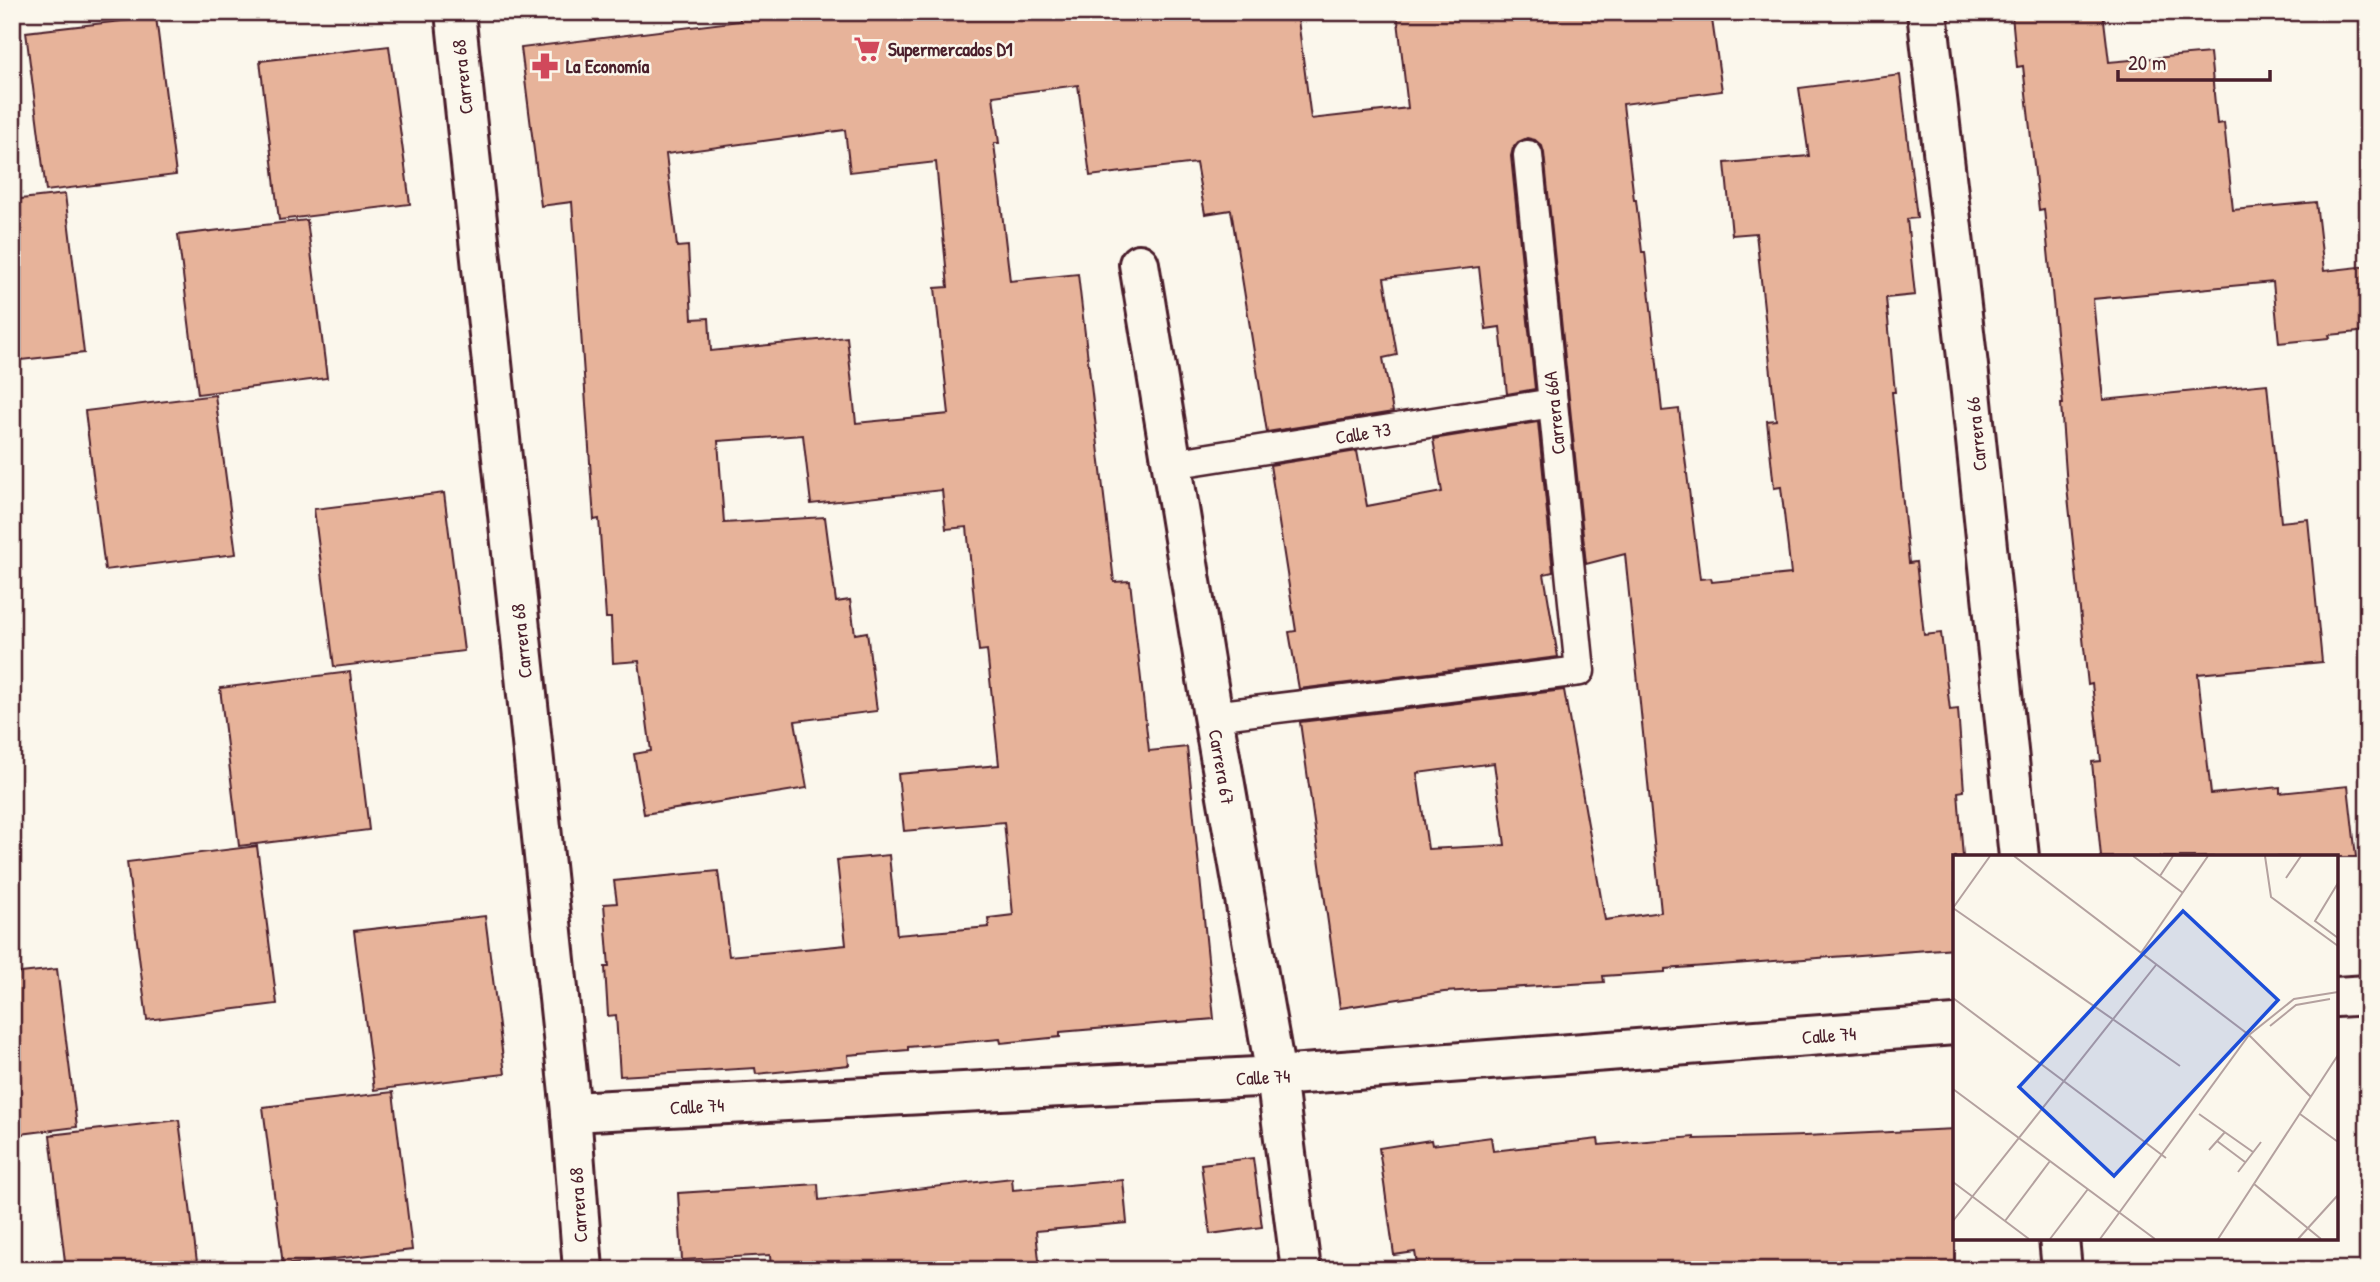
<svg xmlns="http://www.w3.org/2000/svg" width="2380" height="1282" viewBox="0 0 2380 1282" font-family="'Patrick Hand',sans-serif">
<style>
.building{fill:#e7b39a;stroke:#4a1f2b;stroke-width:2;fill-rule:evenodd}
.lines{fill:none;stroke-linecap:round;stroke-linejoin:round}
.lane-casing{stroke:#4a1f2b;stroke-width:33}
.street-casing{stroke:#4a1f2b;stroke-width:44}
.lane{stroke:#fbf7ec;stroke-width:28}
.street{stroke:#fbf7ec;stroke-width:38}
.labels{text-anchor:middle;stroke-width:5;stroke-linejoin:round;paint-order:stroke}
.poi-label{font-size:19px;font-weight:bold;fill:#4a1f2b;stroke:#fbf7ec;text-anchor:start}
.street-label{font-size:19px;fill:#4a1f2b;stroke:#fbf7ec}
.inset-road{fill:none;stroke:#b4a19f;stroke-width:2}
.view{fill:#1d4ed8;fill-opacity:0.15;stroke:#1d4ed8;stroke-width:3.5}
.inset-edge{fill:none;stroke:#4a1f2b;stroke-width:3.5}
</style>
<rect width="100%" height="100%" fill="#fbf7ec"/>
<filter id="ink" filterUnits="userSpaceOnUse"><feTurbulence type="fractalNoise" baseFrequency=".0143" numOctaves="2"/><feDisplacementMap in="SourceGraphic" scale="14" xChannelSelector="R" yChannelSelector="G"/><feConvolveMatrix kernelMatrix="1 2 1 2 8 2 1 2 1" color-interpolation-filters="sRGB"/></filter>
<g filter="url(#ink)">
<g class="building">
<path d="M739,12h558l14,107 97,-11 -11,-96h314l11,79 -99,13 11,96h2l6,52h3l17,159 17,-2 21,170 11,-1 1,4 79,-8 -10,-87 -7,1 -7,-67 9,-1 -20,-187 -24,2 -7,-72 84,-7 -10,-68 101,-13 17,143 -10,1 8,76 -29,3 9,94h-3l17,171 7,-1 8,73 17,-2 9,77 8,-1 6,82 -6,1 5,65h-8v91l-290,21v3l-62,4 1,6 -160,10 -104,16 -40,-286 264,-32 41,230 56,-8 -36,-358 -39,10 -42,-411 -2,-7 -7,-6 -8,-2 -9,4 -5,6 -2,8 24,233 -28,5 -7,-67 -14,2 -7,-62 -95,11 13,77 -14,3 10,54 -126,20 -36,-222 -26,4 -9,-51 -106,13 -12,-91 -85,11 6,47h-5l16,138 68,-7 36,308 16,-1 19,170 38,-4 27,272 -154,13v5l-59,6 -1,-4 -92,8v3l-60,5 1,10 -93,9 -1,-6 -135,8 -4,-61 -8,1 -3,-49h4l-5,-63 13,-1 -3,-22 104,-10 11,85 117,-11 -9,-85 52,-5 8,80 92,-8 -1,-9 25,-3 -9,-93 -100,9 -6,-57 101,-9 -12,-115 -8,1 -12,-124 -21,2 -4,-39 -131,14 -8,-69 -85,6 6,82 101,-6 11,85 14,-2 5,34 12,-2 10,79 -82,10 12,67 -163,26 -10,-60 17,-3 -12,-90 -26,2 -2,-45h-5l-7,-99 -5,1 -22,-318 -31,4 -20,-158 219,-27zM845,130l5,42 86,-10 12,125 -13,1 14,126 -93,9 -9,-86 -136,14 -2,-33 -17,1 -4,-73 -11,1 -11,-93zM1494,763l11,82 -77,4 -11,-76z"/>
<polygon points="2038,12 2103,12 2109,62 2210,53 2217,124 2224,123 2233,210 2316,202 2324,271 2368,266 2368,331 2329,335 2330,338 2279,343 2273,282 2093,299 2103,400 2267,384 2281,522 2308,519 2322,662 2198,674 2211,794 2280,787 2280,793 2348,786 2356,857 2101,857 2092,762 2101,761 2092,684 2088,685 2067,487 2061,404 2063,404 2044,209 2039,210 2023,66 2017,67 2012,15"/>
<polygon points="156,17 176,175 46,191 26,32"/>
<polygon points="389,46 410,204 279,220 260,61"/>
<polygon points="65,194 84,353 12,361 12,200"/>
<polygon points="307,220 327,378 198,394 178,235"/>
<polygon points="215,395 236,554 105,570 85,411"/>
<polygon points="1538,422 1553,572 1544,574 1558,657 1299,689 1289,632 1296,631 1270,465 1357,451 1367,506 1442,492 1433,439"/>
<polygon points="444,493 464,651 334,667 314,509"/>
<polygon points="350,672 369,830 239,846 220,688"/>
<polygon points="257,846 277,1004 147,1020 127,862"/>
<polygon points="485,916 505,1074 374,1090 354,931"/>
<polygon points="57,969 77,1127 12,1135 12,974"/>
<polygon points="393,1092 412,1250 283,1265 263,1107"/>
<polygon points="179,1120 198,1270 66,1270 50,1135"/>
<polygon points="1955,1129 1955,1270 1418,1270 1415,1252 1394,1255 1379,1148 1431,1140 1432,1145 1491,1137 1493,1151 1598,1139 1599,1145 1694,1137 1694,1139 1805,1136"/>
<polygon points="1253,1158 1262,1227 1210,1234 1201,1164"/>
<polygon points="1012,1178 1013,1190 1123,1180 1127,1223 1036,1231 1040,1270 771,1270 770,1255 682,1260 678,1193 818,1184 819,1200"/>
</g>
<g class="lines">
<g class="lane-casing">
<g id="lane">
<polyline points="1172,464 1553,403"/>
<polyline points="1213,716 1580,671 1528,155"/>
</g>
</g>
<g class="street-casing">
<g id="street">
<polyline points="455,12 571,1112 583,1270"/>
<polyline points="1927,12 1971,392 2019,857"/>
<polyline points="1139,264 1213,716 1276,1076 1301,1270"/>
<polyline points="2336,997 2368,995"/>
<polyline points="571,1112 1276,1076 1955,1025"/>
<polyline points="2059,1238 2062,1270"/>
</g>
</g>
<use href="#lane" class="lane"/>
<use href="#street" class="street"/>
</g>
</g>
<defs>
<g id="supermarket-bare" transform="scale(2.1)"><path d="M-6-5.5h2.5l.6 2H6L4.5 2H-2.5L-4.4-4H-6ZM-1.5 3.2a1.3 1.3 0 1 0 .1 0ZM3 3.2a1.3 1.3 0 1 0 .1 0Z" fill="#d1495b" stroke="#fbf7ec" stroke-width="2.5" paint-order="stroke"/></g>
<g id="pharmacy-bare" transform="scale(2.1)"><path d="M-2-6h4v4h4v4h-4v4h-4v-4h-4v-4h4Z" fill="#d1495b" stroke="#fbf7ec" stroke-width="2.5" paint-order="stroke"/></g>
</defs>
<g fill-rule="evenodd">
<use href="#supermarket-bare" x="867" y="49"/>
<use href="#pharmacy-bare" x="545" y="66"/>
</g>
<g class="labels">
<g class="poi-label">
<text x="888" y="56">Supermercados D1</text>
<text x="566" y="73">La Economía</text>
</g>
<g class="street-label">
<text transform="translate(462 77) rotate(-96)" y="7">Carrera 68</text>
<text transform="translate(1554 413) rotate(-96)" y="7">Carrera 66A</text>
<text transform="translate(1363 433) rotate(-9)" y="7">Calle 73</text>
<text transform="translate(1976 434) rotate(-96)" y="7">Carrera 66</text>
<text transform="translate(521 641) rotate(-96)" y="7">Carrera 68</text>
<text transform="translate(1222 767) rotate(80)" y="7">Carrera 67</text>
<text transform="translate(1829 1035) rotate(-4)" y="7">Calle 74</text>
<text transform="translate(1263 1077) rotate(-3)" y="7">Calle 74</text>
<text transform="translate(697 1106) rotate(-3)" y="7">Calle 74</text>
<text transform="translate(578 1205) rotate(-94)" y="7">Carrera 68</text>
</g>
</g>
<g transform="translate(1953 855)">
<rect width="385" height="385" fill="#fbf7ec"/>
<path class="inset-road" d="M61,1l235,179 62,62M180,1l50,37M312,1l6,41 67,49M207,21l13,-20M333,23l15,-22M385,28l-23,38 23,17M0,53l227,158M0,53l37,-52M188,98l67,-97M0,143l213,160M317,171l26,-21 34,-6M0,234l202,150M246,259l54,38M347,259l38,28M264,286l28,21M256,295l16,-18M285,317l23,-30M0,327l76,57M301,329l67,55M0,366l203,-256M52,366l45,-60M97,384l38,-50M147,384l149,-204 45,-36 44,-7M265,384l120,-184M345,384l40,-44"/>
<path class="view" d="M230,56l95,89 -164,176 -95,-89z"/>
<rect width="385" height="385" class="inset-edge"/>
</g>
<rect width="2380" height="1282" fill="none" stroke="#fbf7ec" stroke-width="42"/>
<rect x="21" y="21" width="2338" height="1240" fill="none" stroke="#4a1f2b" stroke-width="2.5" filter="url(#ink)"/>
<path d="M2118 70v10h152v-10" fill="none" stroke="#4a1f2b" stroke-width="3.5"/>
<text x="2128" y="70" font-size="21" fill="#4a1f2b" stroke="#fbf7ec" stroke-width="5" paint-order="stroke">20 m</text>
</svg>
